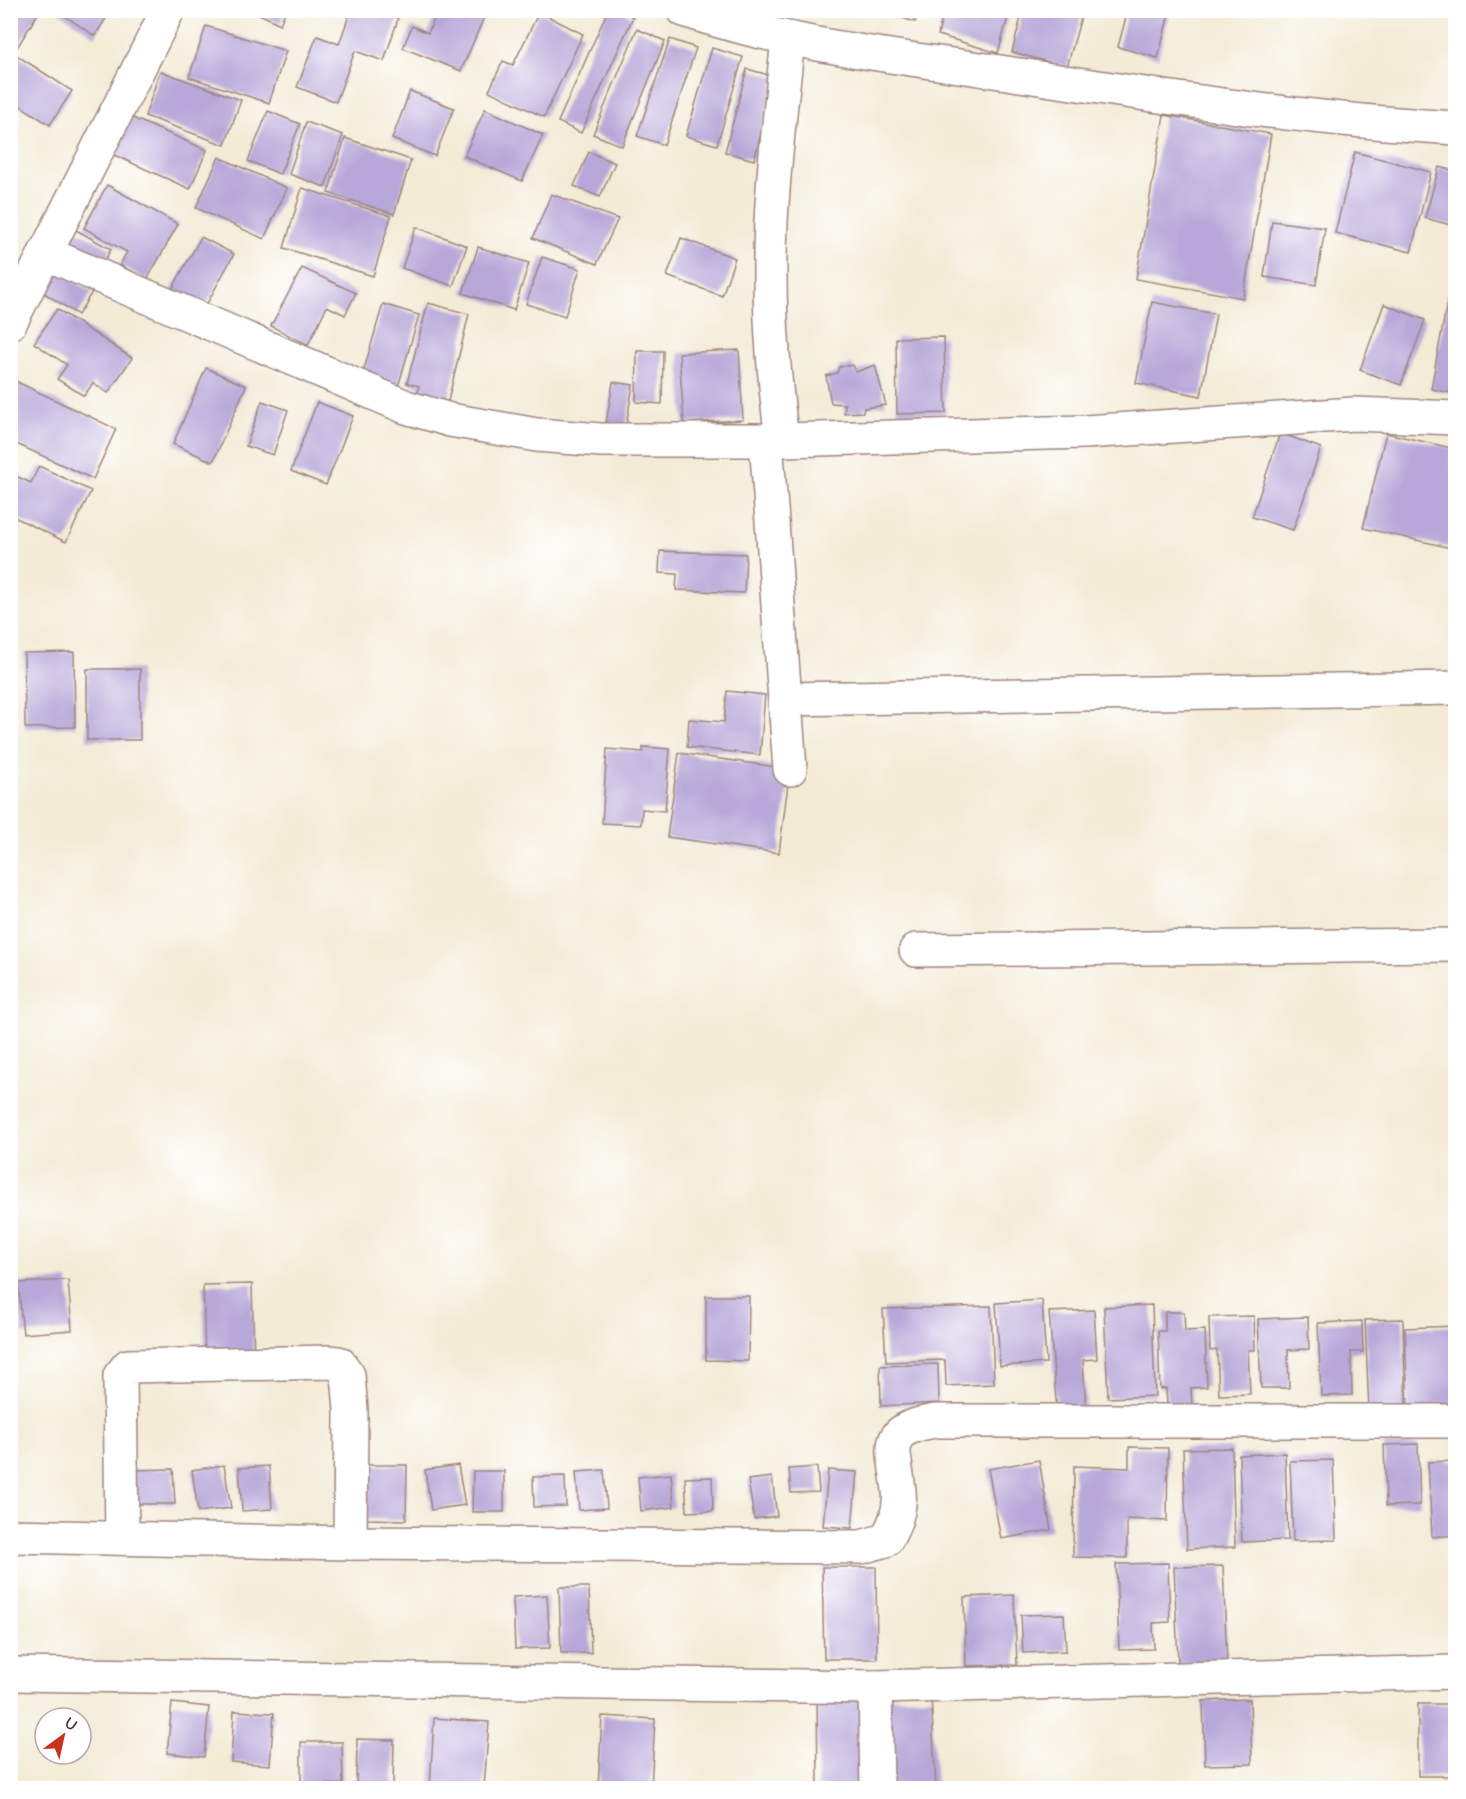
<svg xmlns="http://www.w3.org/2000/svg" width="1466" height="1799" viewBox="0 0 1466 1799" font-family="'Comic Neue',sans-serif">
<style>
.building{fill:#b8a8d9}
.lines{fill:none;stroke-linecap:round;stroke-linejoin:round}
.street-casing{stroke:#9e8580;stroke-width:36}
.street{stroke:#fff;stroke-width:33}
</style>
<rect width="100%" height="100%" fill="#fff"/>
<filter id="ink" filterUnits="userSpaceOnUse"><feTurbulence type="fractalNoise" baseFrequency=".0167" numOctaves="2"/><feDisplacementMap in="SourceGraphic" scale="12" xChannelSelector="R" yChannelSelector="G"/><feConvolveMatrix kernelMatrix="1 2 1 2 8 2 1 2 1" color-interpolation-filters="sRGB"/></filter>
<filter id="wash" filterUnits="userSpaceOnUse"><feTurbulence type="fractalNoise" baseFrequency=".008" numOctaves="4" result="noise"/><feDisplacementMap in="SourceGraphic" scale="24" xChannelSelector="R" yChannelSelector="G"/><feGaussianBlur stdDeviation="1.35" result="paint"/><feColorMatrix in="noise" values="0 0 0 0 0 0 0 0 0 0 0 0 0 0 0 0 0 1.4 0 .05"/><feComposite in="paint" operator="in"/></filter>
<g filter="url(#wash)">
<rect width="100%" height="100%" fill="#f3ebd6"/>
<g id="blocks">
<g class="building">
<polygon points="10,10 40,10 15,51 10,48"/>
<polygon points="56,10 111,10 95,36"/>
<polygon points="251,10 286,10 280,24"/>
<polygon points="351,10 390,10 389,13 398,19 384,61 355,51 336,102 297,87 317,36 339,44"/>
<polygon points="438,10 487,10 461,71 403,48 412,26 428,33"/>
<polygon points="608,10 619,10 633,17 581,133 558,122"/>
<polygon points="877,10 918,10 915,22"/>
<polygon points="944,10 1010,10 998,53 938,35"/>
<polygon points="1023,10 1083,10 1067,67 1012,52"/>
<polygon points="1128,10 1170,10 1158,58 1118,47"/>
<polygon points="539,12 583,34 544,117 489,91 503,61 513,65"/>
<polygon points="206,26 286,51 269,103 189,77"/>
<polygon points="637,29 665,41 622,146 593,134"/>
<polygon points="670,39 696,48 664,145 637,136"/>
<polygon points="712,48 743,57 717,145 686,136"/>
<polygon points="10,51 72,91 50,125 10,99"/>
<polygon points="747,69 776,77 754,160 725,152"/>
<polygon points="160,71 241,100 225,145 145,116"/>
<polygon points="410,91 454,108 435,156 392,139"/>
<polygon points="485,109 543,135 522,181 464,156"/>
<polygon points="268,111 300,124 280,174 248,161"/>
<polygon points="1164,115 1271,134 1243,298 1136,279"/>
<polygon points="128,116 207,150 190,189 112,154"/>
<polygon points="306,122 343,135 325,187 289,174"/>
<polygon points="345,138 411,160 394,214 328,193"/>
<polygon points="589,152 615,163 600,197 574,186"/>
<polygon points="1355,152 1431,172 1411,252 1335,233"/>
<polygon points="219,157 287,188 264,239 196,208"/>
<polygon points="1439,167 1456,171 1454,226 1425,218"/>
<polygon points="107,185 178,224 147,280 120,265 127,252 84,228"/>
<polygon points="302,188 391,216 373,276 284,248"/>
<polygon points="551,194 618,219 597,264 533,238"/>
<polygon points="1272,221 1325,228 1316,285 1264,277"/>
<polygon points="416,227 467,246 453,286 402,268"/>
<polygon points="74,229 111,249 98,273 62,253"/>
<polygon points="201,237 234,254 204,309 171,291"/>
<polygon points="681,238 735,258 722,296 667,276"/>
<polygon points="478,247 529,263 514,310 463,293"/>
<polygon points="542,257 580,269 565,316 526,304"/>
<polygon points="49,265 92,292 78,315 35,287"/>
<polygon points="302,268 356,293 345,315 327,306 308,345 271,326"/>
<polygon points="1449,292 1456,293 1456,394 1431,389"/>
<polygon points="1152,302 1216,314 1201,396 1136,383"/>
<polygon points="428,303 469,314 447,405 416,398 419,386 407,383"/>
<polygon points="383,304 419,315 396,394 360,383"/>
<polygon points="1384,304 1425,320 1401,385 1360,370"/>
<polygon points="57,309 132,358 108,393 93,383 84,396 57,379 67,365 34,343"/>
<polygon points="944,337 946,413 897,414 896,338"/>
<polygon points="739,350 743,420 684,423 679,353"/>
<polygon points="637,351 663,351 662,404 636,402"/>
<polygon points="853,365 856,372 875,365 886,405 864,408 863,412 844,413 845,404 831,403 826,376 837,373 839,367"/>
<polygon points="206,368 246,386 213,462 173,444"/>
<polygon points="13,380 116,429 93,479 10,441 10,386"/>
<polygon points="613,382 633,385 626,426 606,423"/>
<polygon points="262,401 288,410 273,455 246,446"/>
<polygon points="317,402 353,416 326,485 291,471"/>
<polygon points="1280,433 1321,448 1293,530 1252,517"/>
<polygon points="1386,433 1456,449 1456,549 1363,528"/>
<polygon points="39,466 91,491 66,542 10,515 10,473 31,483"/>
<polygon points="660,551 746,554 744,593 676,590 677,574 659,573"/>
<polygon points="74,652 75,727 25,728 24,653"/>
<rect x="87" y="669" width="53" height="71"/>
<polygon points="727,691 765,695 760,755 687,747 689,719 724,722"/>
<polygon points="643,747 670,749 665,811 642,809 641,825 602,823 607,749 643,752"/>
<polygon points="679,753 790,769 779,853 667,837"/>
<polygon points="68,1280 72,1330 23,1334 18,1283"/>
<polygon points="252,1284 254,1362 205,1363 203,1285"/>
<polygon points="706,1296 749,1296 748,1361 706,1360"/>
<polygon points="1042,1300 1046,1363 1000,1366 996,1303"/>
<polygon points="1152,1305 1155,1396 1108,1398 1104,1307"/>
<polygon points="991,1306 994,1384 946,1386 945,1360 886,1362 883,1309"/>
<polygon points="1094,1310 1097,1359 1083,1360 1086,1411 1057,1412 1049,1312"/>
<polygon points="1165,1312 1184,1312 1185,1331 1205,1330 1207,1387 1191,1388 1192,1405 1167,1405 1166,1388 1160,1389 1158,1331 1165,1331"/>
<polygon points="1254,1316 1255,1350 1248,1350 1250,1394 1219,1395 1217,1350 1210,1351 1209,1317"/>
<polygon points="1308,1317 1309,1349 1288,1350 1289,1388 1261,1388 1258,1319"/>
<polygon points="1403,1319 1406,1411 1369,1411 1365,1320"/>
<polygon points="1362,1321 1363,1352 1351,1352 1352,1395 1321,1396 1318,1323"/>
<polygon points="1456,1326 1456,1409 1408,1410 1405,1328"/>
<polygon points="938,1364 939,1403 881,1406 880,1366"/>
<polygon points="1418,1444 1420,1505 1386,1506 1384,1445"/>
<polygon points="1129,1447 1168,1448 1167,1521 1127,1519 1127,1558 1073,1557 1074,1466 1129,1468"/>
<polygon points="1232,1448 1235,1547 1187,1549 1183,1449"/>
<polygon points="1285,1453 1288,1540 1242,1542 1239,1455"/>
<polygon points="1039,1460 1051,1530 1001,1539 988,1469"/>
<polygon points="1333,1460 1336,1540 1293,1541 1290,1461"/>
<polygon points="1456,1461 1456,1535 1432,1537 1428,1462"/>
<polygon points="224,1465 231,1508 198,1512 192,1470"/>
<polygon points="367,1465 407,1465 406,1520 367,1519"/>
<polygon points="458,1465 465,1505 431,1510 425,1470"/>
<polygon points="269,1466 272,1509 242,1511 239,1468"/>
<polygon points="817,1467 819,1492 791,1493 789,1469"/>
<polygon points="173,1469 175,1504 132,1504 131,1470"/>
<polygon points="604,1470 607,1508 579,1510 576,1472"/>
<polygon points="828,1470 857,1472 852,1528 823,1526"/>
<polygon points="473,1471 504,1471 504,1512 472,1512"/>
<polygon points="671,1474 674,1507 641,1511 638,1477"/>
<polygon points="565,1476 566,1506 534,1507 533,1477"/>
<polygon points="712,1477 713,1511 687,1512 685,1478"/>
<polygon points="772,1477 777,1516 754,1519 748,1480"/>
<polygon points="1168,1563 1170,1622 1153,1623 1154,1649 1119,1650 1116,1564"/>
<polygon points="1223,1566 1227,1662 1178,1664 1174,1567"/>
<polygon points="822,1567 876,1567 877,1659 824,1659"/>
<polygon points="559,1587 589,1587 591,1653 561,1653"/>
<polygon points="547,1595 550,1648 515,1649 513,1597"/>
<polygon points="1014,1595 1017,1665 966,1666 964,1597"/>
<polygon points="1064,1614 1066,1651 1023,1653 1021,1615"/>
<polygon points="817,1695 869,1695 869,1788 818,1788"/>
<polygon points="931,1697 936,1788 884,1788 880,1698"/>
<polygon points="1250,1699 1252,1764 1205,1765 1203,1701"/>
<polygon points="172,1703 209,1707 204,1757 167,1753"/>
<rect x="1418" y="1704" width="38" height="72"/>
<polygon points="234,1711 274,1713 270,1765 231,1762"/>
<polygon points="602,1716 655,1719 651,1788 598,1788"/>
<polygon points="434,1718 489,1722 484,1788 430,1788"/>
<polygon points="357,1739 394,1740 393,1788 356,1788"/>
<polygon points="301,1742 342,1742 343,1784 301,1785"/>
</g>
</g>
</g>
<g filter="url(#ink)">
<use href="#blocks" fill-opacity="0" stroke="#9e8580" stroke-width="1.5"/>
<g class="lines">
<g class="street-casing">
<g id="street">
<path d="M684,10c102,35 210,46 316,62 151,23 303,48 456,56"/>
<polyline points="45,253 406,407 450,420 537,435 601,440 782,440 1085,432 1354,414 1456,418"/>
<polyline points="10,323 168,10"/>
<polyline points="766,440 790,769"/>
<path d="M782,440c-7,-54 -12,-109 -12,-164 -1,-79 10,-158 18,-237"/>
<polyline points="785,699 1456,688"/>
<polyline points="916,950 1456,945"/>
<path d="M10,1536l340,7 511,4 25,-7c9,-15 15,-31 13,-49 -4,-43 -20,-61 36,-70h521"/>
<polyline points="122,1538 120,1376 128,1366 331,1362 339,1363 348,1375 351,1410 350,1543"/>
<polyline points="10,1674 875,1687 1456,1672"/>
<polyline points="875,1687 877,1788"/>
</g>
</g>
<use href="#street" class="street"/>
</g>
</g>
<rect width="1466" height="1799" fill="none" stroke="#fff" stroke-width="36"/>
<g transform="translate(63 1736) rotate(33)"><circle r="28" fill="#ffffff" stroke="#b7a5aa" stroke-width="1.5"/>
<path d="M0-4.5L10 22L0 15L-10 22Z" fill="#c8321e"/>
<text y="-9" font-size="16" font-weight="bold" text-anchor="middle" fill="#4a1f2b">U</text>
</g>
</svg>
